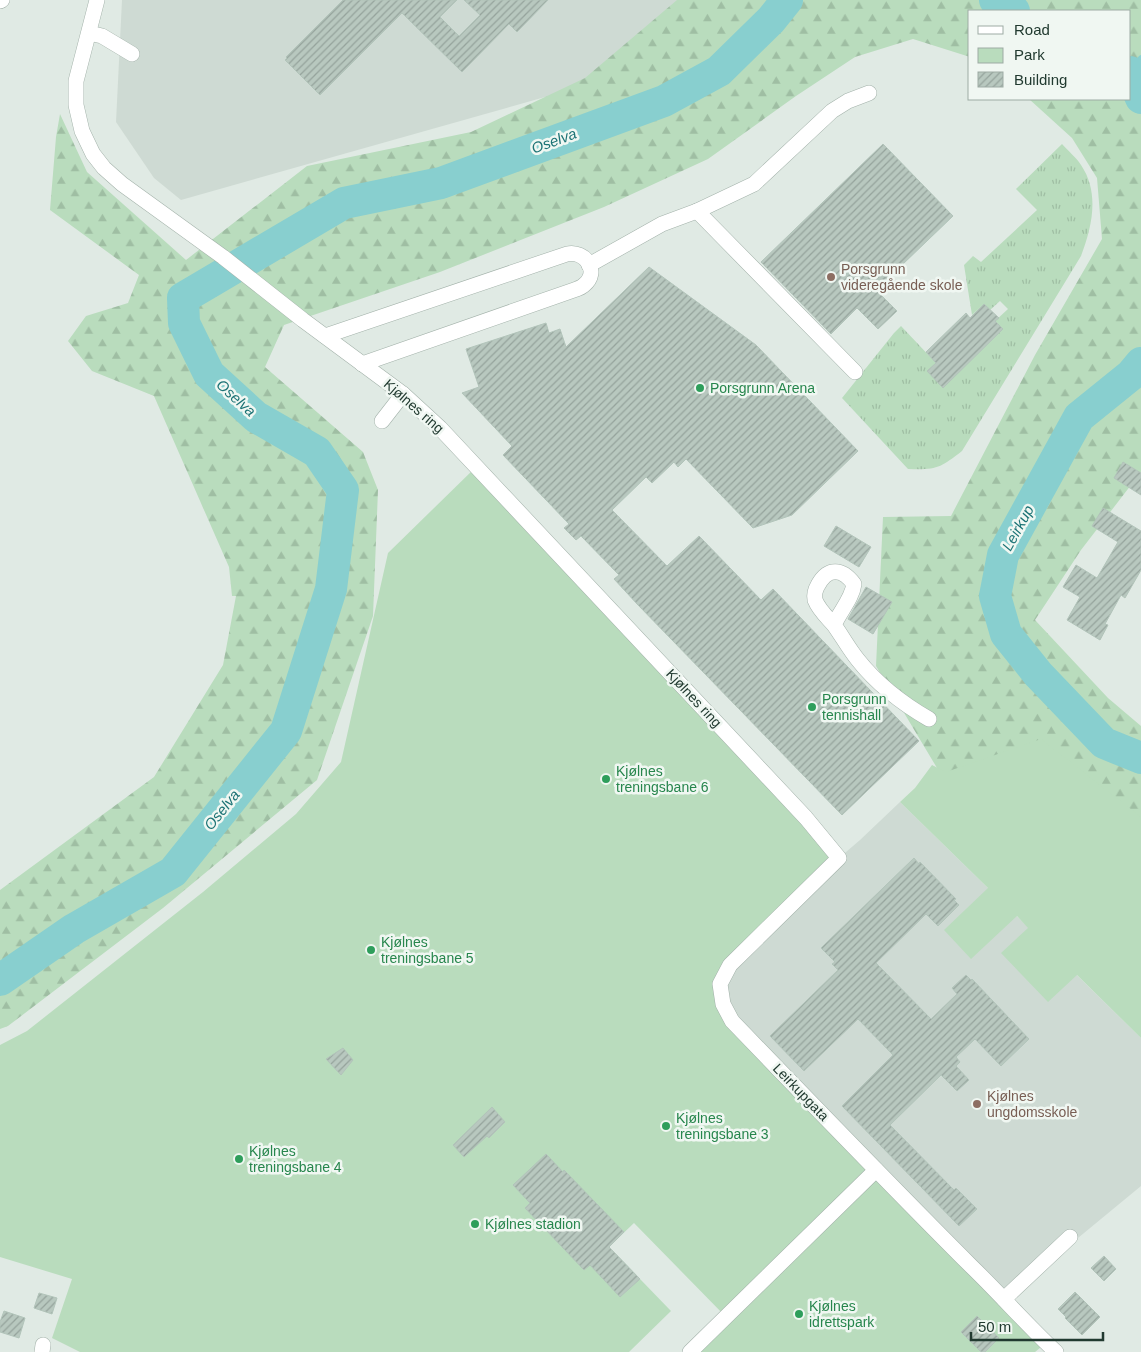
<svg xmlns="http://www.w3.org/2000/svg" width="1141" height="1352" viewBox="0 0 1141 1352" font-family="Helvetica,sans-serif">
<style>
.built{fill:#cedad3}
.grass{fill:url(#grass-tufts)}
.forest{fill:url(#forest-firs)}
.park{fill:#b9dcbd}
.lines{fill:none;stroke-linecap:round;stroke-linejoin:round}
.stream{stroke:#88cfcf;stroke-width:5.5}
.river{stroke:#88cfcf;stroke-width:32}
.building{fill:url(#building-hatch);stroke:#b2c4ba}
.minor-casing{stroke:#a3b2aa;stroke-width:16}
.minor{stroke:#fff;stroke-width:15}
.education-dot{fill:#8d6e63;stroke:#f0f7f2;stroke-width:2}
.leisure-dot{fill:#2e9e5b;stroke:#f0f7f2;stroke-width:2}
.labels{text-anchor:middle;stroke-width:5;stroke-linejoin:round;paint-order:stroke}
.education-label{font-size:14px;fill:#785e54;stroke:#f0f7f2;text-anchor:start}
.leisure-label{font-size:14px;fill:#27864d;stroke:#f0f7f2;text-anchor:start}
.street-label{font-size:14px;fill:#213a30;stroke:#f0f7f2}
.water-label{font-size:15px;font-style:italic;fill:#1c7375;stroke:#f0f7f2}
</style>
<defs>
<pattern id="grass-tufts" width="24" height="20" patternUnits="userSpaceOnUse" patternTransform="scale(1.25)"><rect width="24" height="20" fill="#b9dcbd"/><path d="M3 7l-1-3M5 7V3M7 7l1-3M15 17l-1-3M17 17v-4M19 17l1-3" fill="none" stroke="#9fbea3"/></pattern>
<pattern id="forest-firs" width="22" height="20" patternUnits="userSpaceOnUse" patternTransform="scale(1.25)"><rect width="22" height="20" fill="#b9dcbd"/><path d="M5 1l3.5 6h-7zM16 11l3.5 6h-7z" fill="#9fbea3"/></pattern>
<pattern id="building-hatch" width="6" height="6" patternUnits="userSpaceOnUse" patternTransform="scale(1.25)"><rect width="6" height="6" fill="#b8c8bf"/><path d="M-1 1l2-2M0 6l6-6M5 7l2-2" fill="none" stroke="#95a39c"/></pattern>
</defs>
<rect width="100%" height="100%" fill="#e0eae4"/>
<g class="built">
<polygon points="122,0 686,0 605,80 181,200 154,178 116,122"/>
<polygon points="900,802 1141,1038 1141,1186 1004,1299 723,1004 730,965 839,858 860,840"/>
</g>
<path class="grass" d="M1062,144c6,7 14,13 19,21 19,28 11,62 0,91l-119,195c-22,17 -25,19 -54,18l-66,-71 52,-65 7,-7 35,37 -9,8 16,16 60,-58 -8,-8 13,-12 -8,-8 -10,9 -6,-6 -12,11 -8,-50 9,-9 8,6 56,-52 -21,-21z"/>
<polygon class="forest" points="677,0 1141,0 1141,472 1081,550 1035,620 1108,698 1141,726 1141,824 949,788 876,666 883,517 951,516 1035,355 1102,239 1097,178 1072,138 1029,99 1130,99 1130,11 970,11 970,57 913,39 855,57 796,96 708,159 604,207 440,272 284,325 265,367 363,452 378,490 373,616 317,780 163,908 8,1026 0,1029 0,890 154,777 223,665 236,596 232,596 229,567 154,396 92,371 68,341 86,316 128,303 139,275 50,210 56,137 60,114 87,172 186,260 307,166 471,132 585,78"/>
<g class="park">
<polygon points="476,467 839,858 731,965 723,1004 1046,1343 1035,1352 690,1352 726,1317 634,1223 609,1247 671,1311 629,1352 80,1352 52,1338 72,1279 0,1257 0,1045 27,1031 203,892 296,814 341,762 388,553"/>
<polygon points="1041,739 1141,817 1141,1038 1077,975 1048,1002 1001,953 1028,928 1017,916 971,959 944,930 988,888 900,802 915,788 932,765 946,772"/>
</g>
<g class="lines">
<polyline class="stream" points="1130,69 1141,58"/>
<g class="river">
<polyline points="995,0 1014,11"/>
<polyline points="1130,72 1141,98"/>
<polyline points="1141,363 1131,375 1079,417 1003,555 995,596 1006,634 1038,674 1104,743 1141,758"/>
<polyline points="0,980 74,929 173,872 286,731 331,589 343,490 317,452 256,417 209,374 184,323 183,298 344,203 441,183 664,101 719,71 771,20 787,0"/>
</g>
</g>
<g class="building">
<polygon points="343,0 457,0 440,17 459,36 480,15 464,0 548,0 517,32 509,24 462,72 402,13 320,95 285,60 287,58 286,57"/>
<polygon points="883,144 953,216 876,290 897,311 878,329 857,308 831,334 761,262"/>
<polygon points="649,267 756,345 858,451 792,515 753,528 686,459 678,467 674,462 652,483 646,477 612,510 667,566 699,536 761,600 773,589 919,741 842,815 638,605 614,579 619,575 581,536 576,540 564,528 569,524 503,455 512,446 462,393 479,387 466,349 546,323 549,333 560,329 566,347"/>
<polygon points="984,304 999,318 995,321 1003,329 943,388 927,371 936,363 926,352 966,313 970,318"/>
<polygon points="1123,462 1141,473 1141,495 1114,478"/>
<polygon points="1103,508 1141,531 1141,570 1125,598 1121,595 1105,624 1108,625 1100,640 1067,620 1080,597 1063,587 1076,565 1097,578 1118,542 1092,526"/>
<polygon points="836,526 871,547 859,567 824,546"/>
<polygon points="866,587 892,602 873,634 848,619"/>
<polygon points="914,858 919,864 920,862 956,899 954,900 959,905 938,926 926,914 876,963 931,1019 957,994 952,988 966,975 971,980 972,979 1029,1039 1001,1066 975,1039 956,1057 960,1062 956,1066 969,1080 957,1091 941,1075 890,1125 954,1190 956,1188 977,1209 959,1226 842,1106 893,1055 858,1019 804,1071 770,1036 838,970 832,964 835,962 821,948"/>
<polygon points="343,1048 353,1060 341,1075 326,1059"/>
<polygon points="492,1107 505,1122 489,1138 487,1136 464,1157 453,1145"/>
<polygon points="546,1154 563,1172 564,1170 624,1232 609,1247 640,1279 620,1297 590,1265 584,1270 525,1208 530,1203 513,1185"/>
<polygon points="1104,1256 1116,1269 1104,1281 1091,1268"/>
<polygon points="1075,1292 1100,1317 1082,1335 1065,1318 1066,1317 1058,1309"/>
<polygon points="39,1293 57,1298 52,1314 34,1308"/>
<polygon points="4,1311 25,1318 19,1338 0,1332 0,1322"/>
<polygon points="977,1316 999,1338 985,1352 981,1352 961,1332"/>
</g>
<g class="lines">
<g class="minor-casing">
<g id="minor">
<path d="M97,0l-21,81v24l6,26 11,23 11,14 18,16 101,73 80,63 100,74 37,34 366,390 33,40 -109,107 -10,19 3,20 9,17c79,82 158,164 239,245 29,28 56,59 85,86"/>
<polyline points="0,1 2,0"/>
<polyline points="89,33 102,36 132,54"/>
<polyline points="697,211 855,372"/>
<polyline points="589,265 662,224 697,211 754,184 832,111 848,101 869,93"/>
<path d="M325,336l242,-82c19,-4 33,18 17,31 -2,2 -7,4 -10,5l-212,74"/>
<polyline points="382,421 403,394"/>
<path d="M834,625c-7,-8 -15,-15 -19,-25 -1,-5 0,-10 3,-15 10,-18 24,-17 36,-1 -2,15 -14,27 -20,41 8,11 15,24 24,35 19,24 45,44 71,59"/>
<polyline points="1004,1299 1070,1237"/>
<polyline points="42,1352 43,1345"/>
<polyline points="690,1352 876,1170"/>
</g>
</g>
<use href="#minor" class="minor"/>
</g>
<g class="education-dot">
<circle cx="831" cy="277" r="5"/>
<circle cx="977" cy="1104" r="5"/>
</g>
<g class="leisure-dot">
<circle cx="700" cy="388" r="5"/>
<circle cx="812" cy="707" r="5"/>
<circle cx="606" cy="779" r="5"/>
<circle cx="371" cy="950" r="5"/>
<circle cx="666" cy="1126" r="5"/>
<circle cx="239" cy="1159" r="5"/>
<circle cx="475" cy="1224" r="5"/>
<circle cx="799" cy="1314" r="5"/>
</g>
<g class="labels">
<g class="education-label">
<text x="841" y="274">Porsgrunn<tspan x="841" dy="16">videregående skole</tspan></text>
<text x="987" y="1101">Kjølnes<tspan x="987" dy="16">ungdomsskole</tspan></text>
</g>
<g class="leisure-label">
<text x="710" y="393">Porsgrunn Arena</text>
<text x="822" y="704">Porsgrunn<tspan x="822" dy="16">tennishall</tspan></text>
<text x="616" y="776">Kjølnes<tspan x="616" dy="16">treningsbane 6</tspan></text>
<text x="381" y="947">Kjølnes<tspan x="381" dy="16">treningsbane 5</tspan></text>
<text x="676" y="1123">Kjølnes<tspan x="676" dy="16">treningsbane 3</tspan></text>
<text x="249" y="1156">Kjølnes<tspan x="249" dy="16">treningsbane 4</tspan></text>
<text x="485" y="1229">Kjølnes stadion</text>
<text x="809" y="1311">Kjølnes<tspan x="809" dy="16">idrettspark</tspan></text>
</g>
<g class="street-label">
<text transform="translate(414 406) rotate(41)" y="5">Kjølnes ring</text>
<text transform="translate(694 698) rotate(47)" y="5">Kjølnes ring</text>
<text transform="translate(801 1092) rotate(46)" y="5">Leirkupgata</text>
</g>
<g class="water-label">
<text transform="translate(554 141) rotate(-20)" y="5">Oselva</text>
<text transform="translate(236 398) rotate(42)" y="5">Oselva</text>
<text transform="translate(1018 528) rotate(-61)" y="5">Leirkup</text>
<text transform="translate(222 810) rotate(-51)" y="5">Oselva</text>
</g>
</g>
<rect x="968" y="10" width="162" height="90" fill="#f0f7f2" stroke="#9daba4"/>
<rect x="978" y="26" width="25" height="8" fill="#ffffff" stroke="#9daba4"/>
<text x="1014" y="35" font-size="15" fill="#213a30">Road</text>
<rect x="978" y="48" width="25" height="15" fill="#b9dcbd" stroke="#9daba4"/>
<text x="1014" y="60" font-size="15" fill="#213a30">Park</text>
<rect x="978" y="72" width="25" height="15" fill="url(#building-hatch)" stroke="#9daba4"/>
<text x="1014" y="85" font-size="15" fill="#213a30">Building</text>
<path d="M971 1332v8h132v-8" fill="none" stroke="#213a30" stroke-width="2.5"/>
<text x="978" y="1332" font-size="15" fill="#213a30" stroke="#f0f7f2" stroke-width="4" paint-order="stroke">50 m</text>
</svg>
